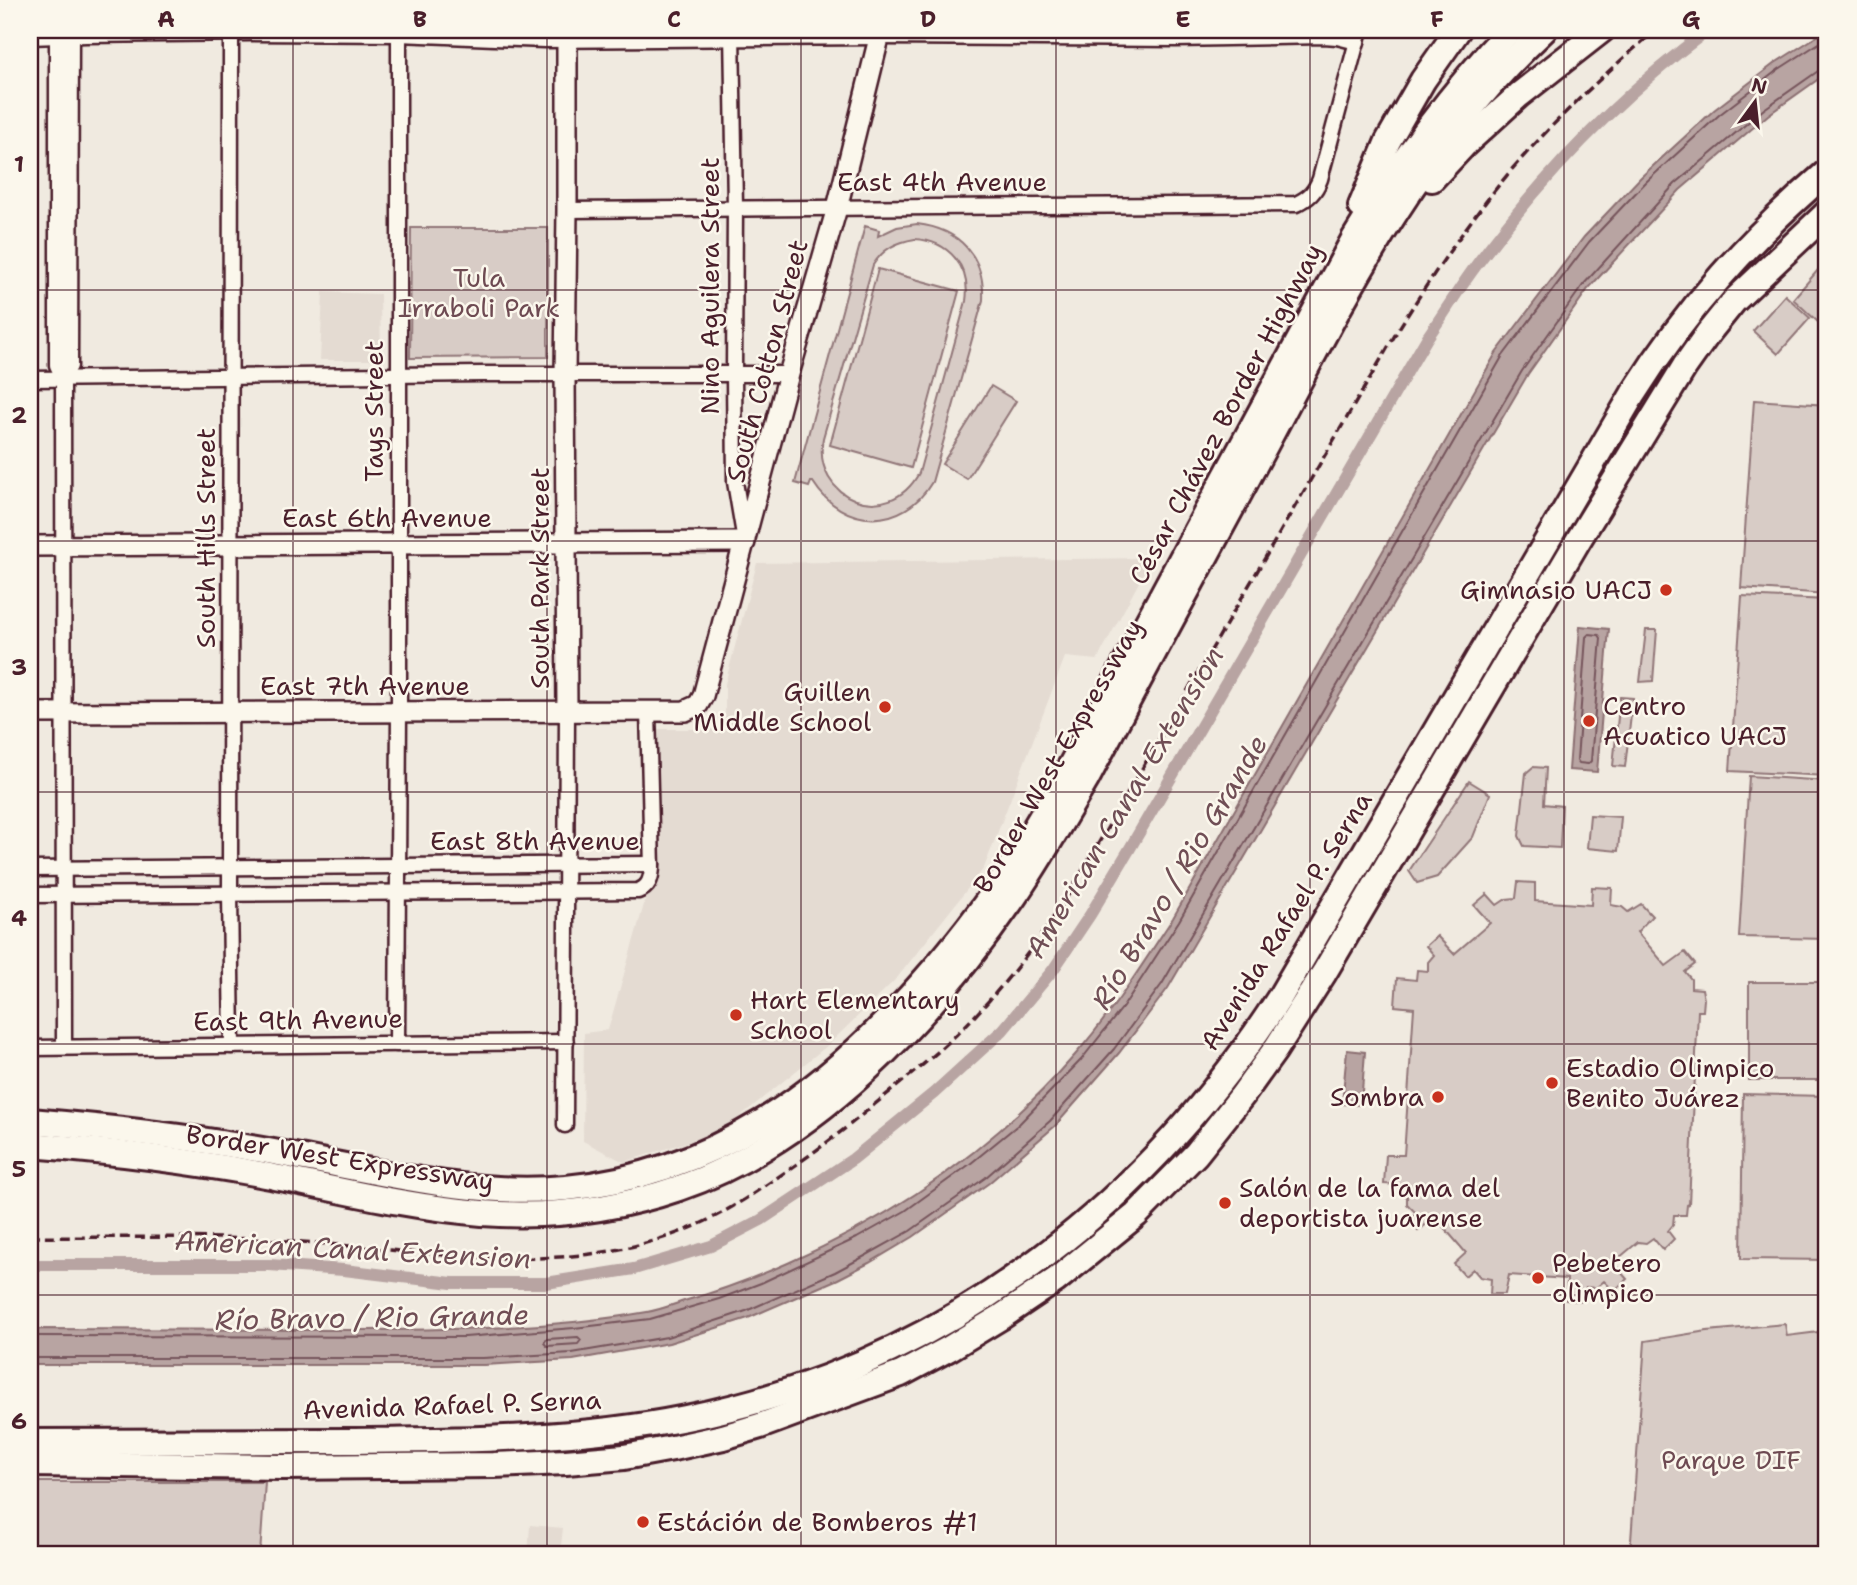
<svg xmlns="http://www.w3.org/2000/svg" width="1857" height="1585" viewBox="0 0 1857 1585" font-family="'Shantell Sans',sans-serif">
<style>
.built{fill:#e4dbd2}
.green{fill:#d8ccc6;stroke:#917678;stroke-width:2;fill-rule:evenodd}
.water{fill:#b8a4a2;stroke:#8c6f72;stroke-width:2}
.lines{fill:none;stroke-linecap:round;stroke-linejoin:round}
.shore{stroke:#76545b;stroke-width:2}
.canal{stroke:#b8a4a2;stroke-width:12}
.street-casing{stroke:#4a1f2b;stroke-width:19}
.secondary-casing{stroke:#4a1f2b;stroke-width:24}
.highway-casing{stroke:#4a1f2b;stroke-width:30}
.street{stroke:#fbf7ec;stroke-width:14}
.secondary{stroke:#fbf7ec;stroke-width:19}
.highway{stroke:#fbf7ec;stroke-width:24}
.rail{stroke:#4a1f2b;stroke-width:3.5;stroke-dasharray:10 5;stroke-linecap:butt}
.grid{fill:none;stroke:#4a1f2b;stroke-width:2;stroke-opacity:0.55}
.poi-dot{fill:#c8321e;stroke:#fbf7ec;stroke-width:2.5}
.labels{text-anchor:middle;stroke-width:5;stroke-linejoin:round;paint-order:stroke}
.street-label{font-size:26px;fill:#4a1f2b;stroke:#fbf7ec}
.park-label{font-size:26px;fill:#6e4a52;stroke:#fbf7ec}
.poi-label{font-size:26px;fill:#4a1f2b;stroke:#fbf7ec;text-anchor:start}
.water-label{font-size:28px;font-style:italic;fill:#704e55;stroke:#fbf7ec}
.neatline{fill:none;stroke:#4a1f2b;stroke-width:2.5}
.grid-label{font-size:23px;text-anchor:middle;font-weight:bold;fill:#4a1f2b}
</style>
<rect width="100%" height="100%" fill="#f0eae0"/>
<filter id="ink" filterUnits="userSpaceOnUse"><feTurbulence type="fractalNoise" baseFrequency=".0143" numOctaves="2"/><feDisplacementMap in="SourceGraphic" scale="14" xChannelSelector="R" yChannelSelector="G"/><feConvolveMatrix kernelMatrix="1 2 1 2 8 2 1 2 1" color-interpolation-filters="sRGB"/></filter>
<g filter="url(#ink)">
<g class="built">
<polygon points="323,292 380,294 381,360 320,360"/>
<polygon points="1152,558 1097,660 1065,657 984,868 897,978 828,1045 722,1131 624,1162 583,1141 584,1033 608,1030 647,894 657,875 655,729 725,729 725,684 757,563"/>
<polygon points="530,1525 563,1528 560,1555 528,1555"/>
</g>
<g class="green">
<path d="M917,224c43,5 68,33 66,76l-51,182c-29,49 -89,48 -119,0h-2l-2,5 -14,-4 70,-257 14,4 -1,6 19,-9zM915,239c34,2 56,28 51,62l-47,172c-30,56 -108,27 -96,-35l50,-173c10,-16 23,-23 42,-26z"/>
<polygon points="411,228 548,228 548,357 410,358"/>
<polygon points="1824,263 1827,266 1827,311 1818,322 1793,299"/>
<polygon points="878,269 959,291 911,468 830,445"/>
<polygon points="1785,295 1810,318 1778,354 1753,331"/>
<polygon points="991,386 1016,401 967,479 942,464"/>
<polygon points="1754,400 1827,405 1827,594 1741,588"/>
<polygon points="1742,596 1827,600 1827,776 1730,771"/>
<polygon points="1646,630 1657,630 1653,681 1640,682"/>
<polygon points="1620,697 1633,698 1625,767 1613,766"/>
<polygon points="1533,767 1546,768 1544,804 1562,806 1560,848 1524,846 1519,836 1526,773"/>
<polygon points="1749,776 1827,781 1827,939 1739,937"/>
<polygon points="1469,781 1490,794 1473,837 1437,877 1417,883 1409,871"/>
<polygon points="1590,815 1621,817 1618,851 1587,848"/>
<polygon points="1518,882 1535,883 1535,901 1591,905 1592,887 1612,888 1611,905 1622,907 1628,912 1641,904 1652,916 1637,932 1666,966 1685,952 1695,964 1685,972 1691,979 1691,988 1702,989 1704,999 1703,1011 1698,1011 1689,1204 1687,1205 1686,1215 1674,1215 1673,1225 1668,1231 1674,1239 1663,1250 1653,1238 1646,1243 1638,1242 1613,1263 1627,1279 1614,1291 1604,1281 1596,1288 1586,1287 1584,1301 1566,1300 1567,1279 1509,1275 1505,1294 1490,1294 1491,1279 1480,1277 1473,1269 1465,1276 1454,1264 1466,1253 1435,1217 1418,1231 1409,1221 1416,1213 1407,1204 1407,1196 1401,1195 1401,1185 1384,1184 1386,1155 1404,1155 1414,1008 1395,1006 1397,978 1416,980 1417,970 1428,971 1428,962 1434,955 1426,946 1437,936 1454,954 1490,923 1474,905 1487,894 1497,905 1506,899 1516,898"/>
<rect x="1749" y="982" width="78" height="98"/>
<polygon points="1743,1094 1827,1096 1827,1260 1741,1259"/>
<polygon points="1785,1324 1787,1336 1827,1331 1827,1555 1630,1555 1645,1341 1707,1331"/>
<polygon points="30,1482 265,1482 260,1555 30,1555"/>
</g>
<g class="water">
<path d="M1827,30v43l-59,42 -88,75 -92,99 -60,85 -360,614 -49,65 -64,73 -66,57 -76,54 -44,26 -31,16 -90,39 -79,25 -96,17 -89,5h-454v-36c102,0 204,0 305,1 104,0 209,0 312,-18 12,-2 25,-7 37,-11 36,-10 70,-23 104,-38 109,-48 208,-117 287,-208 37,-42 67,-90 98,-137l323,-565 88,-116 57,-60 73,-67 61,-47z"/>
<polygon points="1580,626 1609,629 1597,772 1569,770"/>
<polygon points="1347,1050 1365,1052 1361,1105 1342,1104"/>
</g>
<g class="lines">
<g class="shore">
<polygon points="1589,634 1599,635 1601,638 1591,761 1588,764 1579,763 1577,760 1586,637"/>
<polyline points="30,1336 465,1337 574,1328 650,1319 719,1299 761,1283 857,1238 905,1211 970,1164 1019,1124 1081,1060 1123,1007 1179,921 1502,357 1589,242 1646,182 1719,115 1779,69 1827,38"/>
<polygon points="578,1337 581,1340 578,1344 547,1346 544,1343 547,1339"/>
<polyline points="30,1358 483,1358 572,1353 667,1337 746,1311 835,1272 865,1256 910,1231 985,1178 1050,1121 1114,1049 1162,984 1522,371 1583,285 1675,184 1764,109 1821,69 1827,68"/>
</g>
<path class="canal" d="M30,1265h239l75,5 108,13h94l88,-14 77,-23 50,-26 92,-61 81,-66 69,-63 50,-60 37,-55 39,-65 298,-512c16,-23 31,-48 48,-71 66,-89 144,-171 233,-237"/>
<g class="street-casing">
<g id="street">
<polyline points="57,30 57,365 63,378 64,1047"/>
<polyline points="231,30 230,894 232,1046"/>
<polyline points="732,31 735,207 734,374 735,482 744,535"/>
<polyline points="30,37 86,35 250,33 399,34 544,40 879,37 1176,39 1324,36 1337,37 1357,42"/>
<path d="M567,210l729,-6c13,-6 19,-12 24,-25l40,-149"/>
<polyline points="63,378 70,366 71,30"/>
<polyline points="30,379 482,374 789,374"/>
<polyline points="30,869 652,864"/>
<path d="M30,895l608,-4c11,-4 13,-12 14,-23l-4,-157"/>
<polyline points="397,1044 399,711 399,30"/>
<polyline points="30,1048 566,1042"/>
<polyline points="565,1125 567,712"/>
</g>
</g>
<g class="secondary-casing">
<g id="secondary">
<polyline points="30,546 745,542"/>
<polyline points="567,712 565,374 567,210 567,30"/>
<polyline points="30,713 685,711 698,705 703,696 789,374 837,208 881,30"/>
</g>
</g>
<g class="highway-casing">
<g id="highway">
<polyline points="1432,179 1463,146 1519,95 1602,30"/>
<polyline points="1361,206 1388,141 1423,80 1458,30"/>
<path d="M30,1121c85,7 170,17 254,33 93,17 187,43 282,34 148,-14 260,-96 356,-205 30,-34 59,-70 84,-109 55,-84 100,-175 148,-264 66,-124 133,-247 200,-371 45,-75 96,-146 156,-209"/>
<path d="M30,1145c77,6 154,15 230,29 73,14 147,33 222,39 67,5 133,-3 197,-25 137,-47 254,-174 335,-291 26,-38 49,-78 72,-117 59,-113 120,-224 180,-336 78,-147 153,-298 278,-414"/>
<path d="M30,1442c108,0 217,-1 325,-1 111,-1 221,-1 331,-23 252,-50 457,-207 594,-421l353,-603c54,-86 117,-156 194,-222"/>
<polyline points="30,1464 283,1467 494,1465 566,1462 624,1457 673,1448 723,1437 760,1426 901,1374 950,1348 1001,1317 1056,1280 1136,1215 1196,1154 1242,1096 1275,1050 1324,973 1579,539 1685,366 1709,332 1734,301 1827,213"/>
</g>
</g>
<use href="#street" class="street"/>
<use href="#secondary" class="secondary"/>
<use href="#highway" class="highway"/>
<path class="rail" d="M30,1237c90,1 182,-2 272,5 129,9 255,37 381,-11 34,-13 63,-32 92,-52 35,-23 68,-48 100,-75 27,-22 55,-44 81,-69 44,-43 81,-91 114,-143l328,-562c35,-56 72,-111 115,-162 44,-50 93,-96 143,-138"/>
</g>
</g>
<path class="grid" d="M293,30v1525M547,30v1525M801,30v1525M1056,30v1525M1310,30v1525M1564,30v1525M30,290h1797M30,541h1797M30,792h1797M30,1044h1797M30,1295h1797"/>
<g class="poi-dot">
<circle cx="1666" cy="590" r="7"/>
<circle cx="885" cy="707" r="7"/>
<circle cx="1589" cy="721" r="7"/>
<circle cx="736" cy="1015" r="7"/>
<circle cx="1552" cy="1083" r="7"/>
<circle cx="1438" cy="1097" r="7"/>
<circle cx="1225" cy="1203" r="7"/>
<circle cx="1538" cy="1278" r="7"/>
<circle cx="643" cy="1522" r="7"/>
</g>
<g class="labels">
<g class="street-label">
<text x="942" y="191">East 4th Avenue</text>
<text transform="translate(710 286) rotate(-90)" y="9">Nino Aguilera Street</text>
<text transform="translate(767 361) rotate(-75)" y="9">South Cotton Street</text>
<text transform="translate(374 411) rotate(-90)" y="9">Tays Street</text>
<text transform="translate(1226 414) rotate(-62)" y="9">César Chávez Border Highway</text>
<text x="387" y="527">East 6th Avenue</text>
<text transform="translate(206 538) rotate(-90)" y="9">South Hills Street</text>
<text transform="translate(540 578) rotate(-90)" y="9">South Park Street</text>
<text x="365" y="695">East 7th Avenue</text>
<text transform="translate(1058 756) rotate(-60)" y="9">Border West Expressway</text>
<text x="535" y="850">East 8th Avenue</text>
<text transform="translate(1286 921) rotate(-58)" y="9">Avenida Rafael P. Serna</text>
<text transform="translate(298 1020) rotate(-1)" y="9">East 9th Avenue</text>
<text transform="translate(340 1158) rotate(9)" y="9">Border West Expressway</text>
<text transform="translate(452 1405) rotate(-2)" y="9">Avenida Rafael P. Serna</text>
</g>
<g class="park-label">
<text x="479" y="287">Tula<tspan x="479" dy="30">Irraboli Park</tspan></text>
<text x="1731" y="1469">Parque DIF</text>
</g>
<g class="poi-label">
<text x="1652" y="599" text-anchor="end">Gimnasio UACJ</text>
<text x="871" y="701" text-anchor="end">Guillen<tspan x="871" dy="30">Middle School</tspan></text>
<text x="1603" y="715">Centro<tspan x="1603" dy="30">Acuatico UACJ</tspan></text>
<text x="750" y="1009">Hart Elementary<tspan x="750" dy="30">School</tspan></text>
<text x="1566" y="1077">Estadio Olimpico<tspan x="1566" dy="30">Benito Juárez</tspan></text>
<text x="1424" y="1106" text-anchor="end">Sombra</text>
<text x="1239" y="1197">Salón de la fama del<tspan x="1239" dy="30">deportista juarense</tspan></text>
<text x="1552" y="1272">Pebetero<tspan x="1552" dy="30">olìmpico</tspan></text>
<text x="657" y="1531">Estáción de Bomberos #1</text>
</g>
<g class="water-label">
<text transform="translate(1124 802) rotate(-59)" y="10">American Canal Extension</text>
<text transform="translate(1179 872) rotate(-59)" y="10">Río Bravo / Rio Grande</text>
<text transform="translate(353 1249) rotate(3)" y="10">American Canal Extension</text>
<text transform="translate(372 1317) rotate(-1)" y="10">Río Bravo / Rio Grande</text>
</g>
</g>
<rect width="1857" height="1585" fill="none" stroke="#fbf7ec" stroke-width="77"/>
<g transform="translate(1755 102) rotate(15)" stroke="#fbf7ec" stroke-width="5" paint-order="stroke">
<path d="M0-5L12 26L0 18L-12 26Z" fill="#4a1f2b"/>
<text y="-10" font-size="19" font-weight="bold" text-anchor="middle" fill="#4a1f2b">N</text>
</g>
<rect x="38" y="38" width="1780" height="1508" class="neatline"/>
<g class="grid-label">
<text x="166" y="27">A</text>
<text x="420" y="27">B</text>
<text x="674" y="27">C</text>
<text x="928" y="27">D</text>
<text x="1183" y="27">E</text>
<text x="1437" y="27">F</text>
<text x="1691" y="27">G</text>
<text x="19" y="172">1</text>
<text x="19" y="423">2</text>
<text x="19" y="675">3</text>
<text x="19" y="926">4</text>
<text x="19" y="1177">5</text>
<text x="19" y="1429">6</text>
</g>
</svg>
